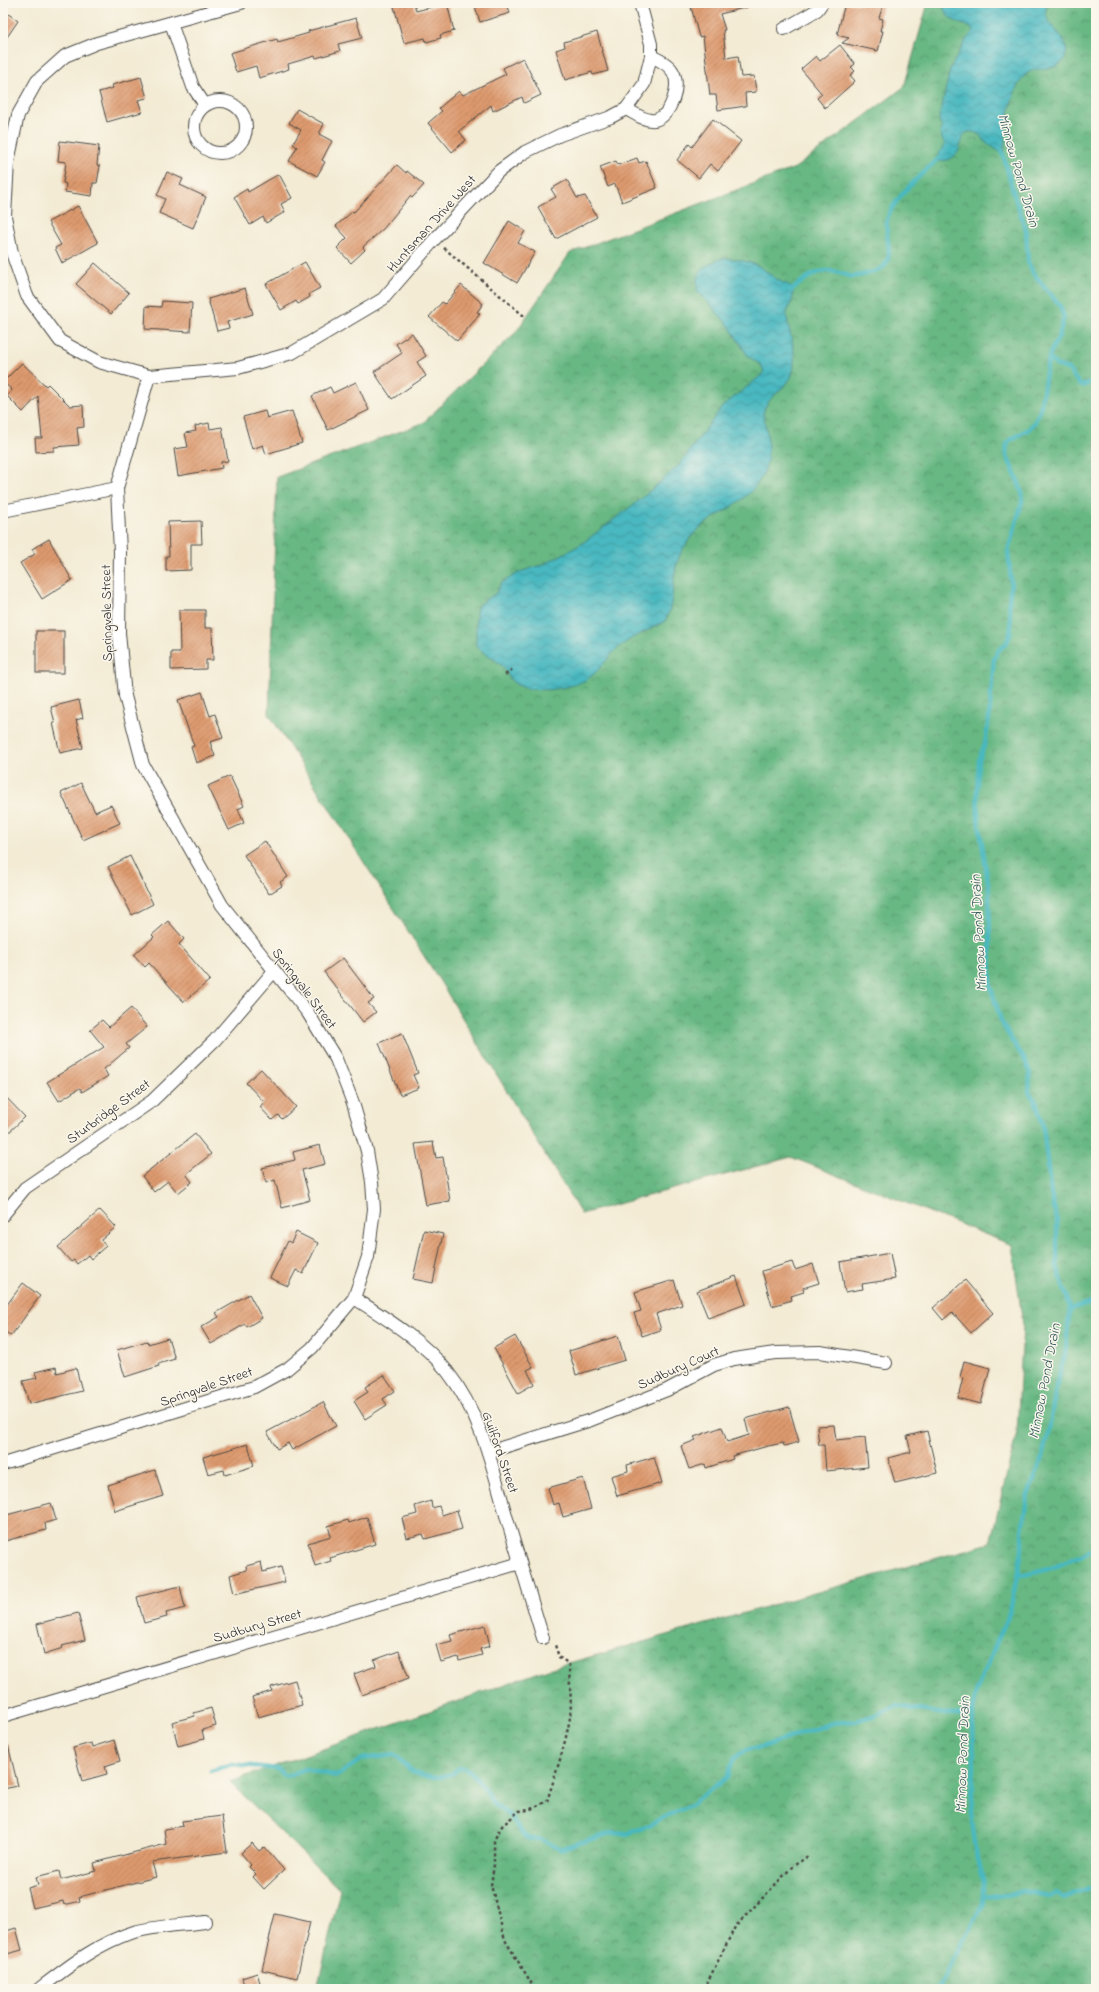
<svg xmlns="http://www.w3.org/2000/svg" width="1099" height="1992" viewBox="0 0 1099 1992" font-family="'Indie Flower',sans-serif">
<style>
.forest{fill:url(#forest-crowns);stroke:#4a7257}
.water{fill:url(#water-waves);stroke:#3a7276}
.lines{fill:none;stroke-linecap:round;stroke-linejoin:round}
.stream{stroke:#49b8c0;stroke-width:4.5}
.building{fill:url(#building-hatch)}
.street-casing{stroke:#494844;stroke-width:14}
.path{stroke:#494844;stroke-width:2.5;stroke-dasharray:3 3;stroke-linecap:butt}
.street{stroke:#fff;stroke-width:12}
.labels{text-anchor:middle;stroke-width:3;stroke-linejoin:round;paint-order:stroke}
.street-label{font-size:14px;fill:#2b2b2b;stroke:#fbf7ec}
.water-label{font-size:15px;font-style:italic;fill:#365c5f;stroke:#fbf7ec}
</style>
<defs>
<pattern id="forest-crowns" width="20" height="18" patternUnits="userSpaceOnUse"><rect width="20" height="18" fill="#68b883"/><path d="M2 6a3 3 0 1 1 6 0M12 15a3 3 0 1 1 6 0" fill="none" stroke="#56966b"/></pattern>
<pattern id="water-waves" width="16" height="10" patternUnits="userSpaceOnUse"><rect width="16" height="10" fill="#49b8c0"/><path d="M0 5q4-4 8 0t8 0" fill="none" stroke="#3d969c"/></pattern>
<pattern id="building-hatch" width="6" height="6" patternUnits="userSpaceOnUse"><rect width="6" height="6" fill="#de9a6e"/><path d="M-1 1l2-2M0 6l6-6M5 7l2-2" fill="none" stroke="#b47e5b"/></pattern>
</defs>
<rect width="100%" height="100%" fill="#fbf7ec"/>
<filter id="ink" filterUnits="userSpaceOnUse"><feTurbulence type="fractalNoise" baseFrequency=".025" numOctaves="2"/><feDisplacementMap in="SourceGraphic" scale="8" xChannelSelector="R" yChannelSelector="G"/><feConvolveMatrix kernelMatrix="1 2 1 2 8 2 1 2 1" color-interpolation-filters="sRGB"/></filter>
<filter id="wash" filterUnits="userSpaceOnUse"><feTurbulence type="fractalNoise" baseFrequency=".012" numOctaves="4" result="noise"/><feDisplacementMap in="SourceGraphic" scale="16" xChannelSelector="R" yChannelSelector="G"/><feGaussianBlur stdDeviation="0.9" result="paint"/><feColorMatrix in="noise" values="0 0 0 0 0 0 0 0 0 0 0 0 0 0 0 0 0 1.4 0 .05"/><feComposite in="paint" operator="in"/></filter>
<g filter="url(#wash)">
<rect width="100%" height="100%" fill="#f3ebd4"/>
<polygon class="forest" points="928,3 1096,3 1096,1989 317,1989 340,1890 230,1782 548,1669 990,1543 1017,1432 1023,1325 1012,1245 791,1157 581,1214 440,981 269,714 277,477 423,423 516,332 570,253 795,168 904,87"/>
<g class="water">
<path d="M943,3h104c0,4 -2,8 -1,12 4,14 25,24 20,40 -5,19 -25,9 -38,18 -19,14 -23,61 -24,83 -7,-7 -7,-6 -15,-11 -4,-2 -6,-8 -11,-11 -16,-8 -15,7 -19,16 -3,7 -11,10 -18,12l-3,-3v-5l7,-10 -5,-9 2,-8 -3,-7 11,-51 16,-29 7,-8 -2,-4c-12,-6 -27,-8 -28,-25z"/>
<path d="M725,258c14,2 27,3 38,11 5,3 9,8 15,11 7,5 16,3 15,15 0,9 -8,14 -6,23 4,21 11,36 5,57 -4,13 -26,21 -29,39 12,47 5,71 -38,97 -17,10 -29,17 -40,35 -17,25 -7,52 -20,75 -15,9 -30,14 -43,24 -13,9 -20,24 -33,33 -16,11 -60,18 -76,4 -5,-4 -6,-11 -10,-15 -8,-9 -19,-13 -27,-21v-35l2,-6 18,-12 5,-10 19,-11 24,-8 36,-19 61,-46 38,-34 43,-58 42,-34 -3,-8 -13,-9 -19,-30 -32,-36c-3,-19 12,-28 28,-32z"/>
</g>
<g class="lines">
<g class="stream">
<path d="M792,290c10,-9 21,-18 34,-19 9,-1 16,3 23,5 5,2 31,-5 34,-9 12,-11 1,-33 4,-47 5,-22 39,-49 55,-65"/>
<polyline points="1049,358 1056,365 1068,369 1080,385 1083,386 1096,379"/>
<polyline points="1070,1309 1096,1302"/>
<path d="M1017,1575c25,0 57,-16 79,-27"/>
<path d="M211,1771l22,-7 45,5 4,5 4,2 19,-7 32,7 25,-17 33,-4c5,2 7,8 11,11 15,14 31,13 48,7 12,-20 32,21 38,28 4,7 13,10 19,16 5,6 9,17 17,21 3,1 7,0 10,1 7,1 15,7 22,10l51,-16 15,1 12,-4 54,-26 35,-27 7,-19 13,-9 15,-2 70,-24 23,-2 20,-6 22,-9 40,7 18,2 18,-2"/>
<polyline points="984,1895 1008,1896 1023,1891 1049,1896 1057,1893 1064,1898 1096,1885"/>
<polyline points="938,1989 983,1903 983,1883 977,1858 971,1812 974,1768 973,1713 976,1691 1010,1611 1022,1551 1022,1530 1027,1498 1041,1461 1049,1430 1057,1382 1065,1355 1070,1307 1057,1266 1057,1221 1051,1193 1043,1126 1036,1102 1029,1092 1030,1073 1026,1062 1002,1024 991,988 989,889 978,817 977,789 979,760 985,743 989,719 994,658 998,651 1007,642 1010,635 1011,626 1009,602 1011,582 1008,551 1022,502 1022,493 1018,481 1006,454 1007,444 1010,440 1029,429 1034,423 1040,411 1047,366 1051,351 1059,336 1064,317 1060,306 1033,273 1028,262 1026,230 1015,198 1002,151"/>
</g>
</g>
<g id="blocks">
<g class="building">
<polygon points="393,3 414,3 416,11 447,3 454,31 440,35 441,38 426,42 425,38 404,43"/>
<polygon points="474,3 507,3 510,13 480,22"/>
<polygon points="690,3 747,3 748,7 720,14 725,30 723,30 726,58 738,56 741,77 754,76 756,92 745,93 746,106 718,110 716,95 710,95 703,36 699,37"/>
<polygon points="845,3 883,5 879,18 883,19 880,31 883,31 878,51 842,43 849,38 837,35"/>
<polygon points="3,10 18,21 3,43"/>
<polygon points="356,18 362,38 338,44 340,51 316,58 315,56 288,64 289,69 259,78 256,66 236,72 230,53 277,39 278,42 309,33 308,31"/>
<polygon points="597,32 608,71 593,75 592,72 565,80 556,50 565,47 564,42"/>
<polygon points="840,45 855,64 851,67 855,71 850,75 855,81 825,108 817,98 822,94 801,69 816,56 820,61"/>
<polygon points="523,58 541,95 524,103 522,97 493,111 491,105 459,131 466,140 452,152 428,123 442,111 439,108 459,91 463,95 506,74 503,68"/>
<polygon points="141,77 147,98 138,100 142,112 107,122 99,92 113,88 112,85"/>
<polygon points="297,109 324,124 319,134 332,141 322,160 325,162 317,176 289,161 297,147 293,144 301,130 289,123"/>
<polygon points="713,119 741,141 718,171 710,164 699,178 677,160 689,144 692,147"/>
<polygon points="60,141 99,146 97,165 100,166 97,183 93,183 92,196 65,192 66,184 63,183 66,162 58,161"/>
<polygon points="637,158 639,163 646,161 657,188 622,202 615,184 608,187 600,167 616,161 618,165"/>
<polygon points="397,165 406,173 407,171 424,185 412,198 410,196 384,228 363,247 365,250 351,263 337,248 347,238 336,226 353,211 354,212"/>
<polygon points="167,172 183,179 180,185 206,197 193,228 159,213 165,199 157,195"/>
<polygon points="279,174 292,198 281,204 285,212 266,223 263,217 250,225 234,197 247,189 248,192"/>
<polygon points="567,180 577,198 585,196 597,217 556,239 538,207 556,197 551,189"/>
<polygon points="78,206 98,243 62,263 55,248 61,245 48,222"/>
<polygon points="509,221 525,231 518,243 535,252 517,283 484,263"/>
<polygon points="305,262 320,288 309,294 310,297 298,304 296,301 281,310 266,284"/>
<polygon points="95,263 129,293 111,314 76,284"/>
<polygon points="461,285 483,304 477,312 480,314 457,341 429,317 442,302 445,304"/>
<polygon points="245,288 253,314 227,322 229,328 217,331 208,299"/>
<polygon points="162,301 192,303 190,332 145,329 146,306 161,307"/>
<polygon points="412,333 426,356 417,362 426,376 392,399 374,372 402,353 396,344"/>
<polygon points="22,363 46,386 48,384 70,406 83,405 84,427 77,428 79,445 54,447 54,451 36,452 35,438 42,438 38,396 23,412 7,396 12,390 3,382"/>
<polygon points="356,382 369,410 328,430 312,396 330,387 333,393"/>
<polygon points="265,411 267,418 292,411 302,443 266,454 263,445 252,449 243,417"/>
<polygon points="209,423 210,429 222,427 228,461 221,462 222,468 178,476 174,449 188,447 185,433 196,431 195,426"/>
<polygon points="201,521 202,544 191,544 191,570 166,571 166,556 169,556 168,522"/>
<polygon points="49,539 72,580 42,599 20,563 35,554 32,549"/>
<polygon points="179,610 205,610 205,628 212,628 213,660 206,660 206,669 171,670 171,652 180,652"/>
<rect x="36" y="631" width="28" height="42"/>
<polygon points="202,692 210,716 215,714 223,738 210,742 215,756 196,763 191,747 194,746 178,700"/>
<polygon points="79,700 83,718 76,720 83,748 60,753 53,723 55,723 51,707"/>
<polygon points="230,776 244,806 238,809 244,823 229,830 208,786"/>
<polygon points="81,783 95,812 111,805 120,823 83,840 61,793"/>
<polygon points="265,841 288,877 280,882 282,886 269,894 244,855"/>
<polygon points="130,856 153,904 132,915 108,867"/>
<polygon points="168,921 184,939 179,944 210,980 184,1002 149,963 145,967 134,955 154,937 152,935"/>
<polygon points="343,958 374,999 368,1003 376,1012 363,1022 324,972"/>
<polygon points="131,1008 147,1027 126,1044 129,1048 104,1069 108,1076 82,1092 80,1088 59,1101 47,1082 104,1047 90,1030 102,1020 109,1027"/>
<polygon points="402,1033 418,1073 413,1075 419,1088 400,1095 379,1043"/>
<polygon points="261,1069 296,1107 282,1119 278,1115 272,1120 260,1107 264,1102 246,1083"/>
<polygon points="3,1094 25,1117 3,1138"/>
<polygon points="195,1134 211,1154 186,1174 192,1182 178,1193 168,1181 154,1192 142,1176"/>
<polygon points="433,1142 436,1158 443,1157 450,1201 426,1205 415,1144"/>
<polygon points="320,1145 325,1164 302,1170 310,1200 282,1208 275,1180 266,1183 262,1168 295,1160 293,1152"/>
<polygon points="100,1210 116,1227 101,1240 106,1246 91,1259 88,1255 77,1264 74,1260 71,1262 58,1247"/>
<polygon points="424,1230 443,1234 433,1283 413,1279"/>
<polygon points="296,1232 318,1243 303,1274 296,1270 288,1286 270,1278 288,1241 291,1243"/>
<polygon points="890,1253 895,1279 862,1284 863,1289 845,1292 840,1262"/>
<polygon points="792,1262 795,1270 813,1264 819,1283 803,1288 804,1292 791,1296 792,1300 772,1306 762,1271"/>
<polygon points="736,1276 746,1304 708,1318 697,1291"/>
<polygon points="674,1280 682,1305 656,1314 661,1330 642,1336 634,1313 641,1311 635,1292"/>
<polygon points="965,1280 993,1313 971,1333 952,1312 943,1320 933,1308"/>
<polygon points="23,1283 40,1296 11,1336 3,1330 3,1310"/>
<polygon points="249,1294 262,1318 247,1327 245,1324 211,1344 201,1327 219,1317 216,1313"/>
<polygon points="515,1336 533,1367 527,1370 534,1384 518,1393 494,1348"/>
<polygon points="618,1336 625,1360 576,1375 569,1351"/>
<polygon points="168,1338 175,1359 158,1364 159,1366 125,1377 117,1350 147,1341 148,1344"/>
<polygon points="964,1361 990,1368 981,1404 958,1398 963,1378 960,1377"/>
<polygon points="56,1367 57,1373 76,1368 82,1391 29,1404 23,1381 37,1378 35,1372"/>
<polygon points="384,1375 395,1391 383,1399 387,1405 365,1419 354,1401 368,1392 365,1387"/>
<polygon points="323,1402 336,1426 292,1450 288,1443 277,1449 267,1432"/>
<polygon points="789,1407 799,1442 784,1446 783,1443 768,1446 732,1456 733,1459 706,1468 705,1464 689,1469 681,1446 696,1440 694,1437 722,1427 727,1442 749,1435 745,1419"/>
<polygon points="834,1425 836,1440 865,1437 868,1467 826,1471 824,1445 819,1445 817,1426"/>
<polygon points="927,1431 937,1473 895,1483 888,1458 911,1452 907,1436"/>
<polygon points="248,1444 254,1466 225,1475 224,1470 208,1474 203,1457"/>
<polygon points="654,1457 662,1483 617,1496 611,1476 628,1471 627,1465"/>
<polygon points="155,1470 163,1496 115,1511 108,1485"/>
<polygon points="583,1478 591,1509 563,1517 559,1503 553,1505 548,1488"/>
<polygon points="431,1501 432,1508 439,1506 442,1515 457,1510 462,1529 425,1539 423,1534 407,1538 402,1518 417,1514 415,1506"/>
<polygon points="51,1503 56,1520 45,1523 46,1530 5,1541 3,1532 3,1516"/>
<polygon points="367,1517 375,1544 330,1558 331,1561 315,1566 308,1543 331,1536 328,1526 348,1520 349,1523"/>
<polygon points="261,1562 263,1572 281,1567 285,1582 234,1594 230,1575 247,1570 246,1566"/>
<polygon points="180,1586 185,1608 166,1613 167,1617 144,1623 137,1597"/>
<polygon points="78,1613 85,1640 62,1646 63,1648 44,1654 37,1624"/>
<polygon points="485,1625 490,1646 480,1649 482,1655 459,1661 458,1657 441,1662 436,1645 452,1641 450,1635"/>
<polygon points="399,1651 409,1678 362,1695 354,1674 376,1666 374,1660"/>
<polygon points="295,1680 302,1705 258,1717 252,1697 272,1691 271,1687"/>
<polygon points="211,1708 216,1726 202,1730 204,1739 178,1746 172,1722 195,1716 194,1713"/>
<polygon points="114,1740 120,1761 105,1766 107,1774 82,1781 73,1748 91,1743 92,1747"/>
<polygon points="3,1745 8,1745 18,1786 3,1789"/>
<polygon points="222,1816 227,1852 152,1862 156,1877 79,1897 80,1901 64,1905 63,1901 33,1908 28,1888 38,1885 36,1877 59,1871 61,1880 96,1871 94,1863 166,1844 164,1829 183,1826 182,1821"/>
<polygon points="252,1843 259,1851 264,1847 284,1870 264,1889 253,1877 256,1874 249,1867 251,1865 241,1853"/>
<polygon points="275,1914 310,1922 297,1978 262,1970"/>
<polygon points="16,1928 22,1950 3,1955 3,1932"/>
<polygon points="257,1973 262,1989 245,1989 242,1978"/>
</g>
</g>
</g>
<g filter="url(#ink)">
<use href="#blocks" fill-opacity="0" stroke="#494844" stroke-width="1"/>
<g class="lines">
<g class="street-casing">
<g id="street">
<polyline points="241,3 97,43 65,56 37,81 18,115 8,162 5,216 12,253 27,296 60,341 99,362 149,376 238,368 292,353 383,299 434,240 499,171 525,152 560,135 611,117 626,109 644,84 651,56 651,44 640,3"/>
<polyline points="171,23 193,87 205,105"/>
<polyline points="784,29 817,10 822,3"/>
<circle cx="220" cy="127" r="26"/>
<path d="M626,109c8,4 20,13 29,11 16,-4 26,-34 18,-48 -4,-8 -14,-12 -22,-16"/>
<polyline points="3,511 117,488"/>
<polyline points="3,1215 25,1188 152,1101 215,1040 274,971"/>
<path d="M354,1298c33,21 69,43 93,73 34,43 46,97 60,148 12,40 24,80 36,119"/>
<polyline points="488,1452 591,1420 667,1390 714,1365 734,1359 775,1353 820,1352 886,1363"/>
<polyline points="3,1464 254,1387 287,1369 312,1348 354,1298 368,1257 374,1209 372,1182 367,1151 353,1103 336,1059 308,1013 222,905 143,765 125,696 119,633 120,552 117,488 149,376"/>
<polyline points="3,1716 520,1563"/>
<path d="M39,1989c30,-23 59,-46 95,-57 22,-6 48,-7 71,-10"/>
</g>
</g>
<g class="path">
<polyline points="444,248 524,316"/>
<polyline points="505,675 514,668"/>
<path d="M535,1989l-30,-49 -14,-55 3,-20v-25l8,-14 17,-15 10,-1 18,-9c8,-25 17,-52 22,-78 4,-19 0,-39 0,-59l-10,-7 -4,-12"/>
<polyline points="704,1989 735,1927 792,1867 808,1856"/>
</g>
<use href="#street" class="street"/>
</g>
</g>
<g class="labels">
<g class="street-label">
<text transform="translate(431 223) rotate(-48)" y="5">Huntsman Drive West</text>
<text transform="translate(106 613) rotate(-91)" y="5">Springvale Street</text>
<text transform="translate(305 988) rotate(53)" y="5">Springvale Street</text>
<text transform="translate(108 1111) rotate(-36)" y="5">Sturbridge Street</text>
<text transform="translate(678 1367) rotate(-24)" y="5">Sudbury Court</text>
<text transform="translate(206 1386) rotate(-19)" y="5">Springvale Street</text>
<text transform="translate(501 1452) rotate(71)" y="5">Guilford Street</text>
<text transform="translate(257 1625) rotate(-16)" y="5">Sudbury Street</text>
</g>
<g class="water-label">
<text transform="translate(1019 170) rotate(74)" y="5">Minnow Pond Drain</text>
<text transform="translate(978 933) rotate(-93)" y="5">Minnow Pond Drain</text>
<text transform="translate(1044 1381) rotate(-79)" y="5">Minnow Pond Drain</text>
<text transform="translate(962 1755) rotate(-88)" y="5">Minnow Pond Drain</text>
</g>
</g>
<rect width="1099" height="1992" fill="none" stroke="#fbf7ec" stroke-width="16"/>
</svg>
